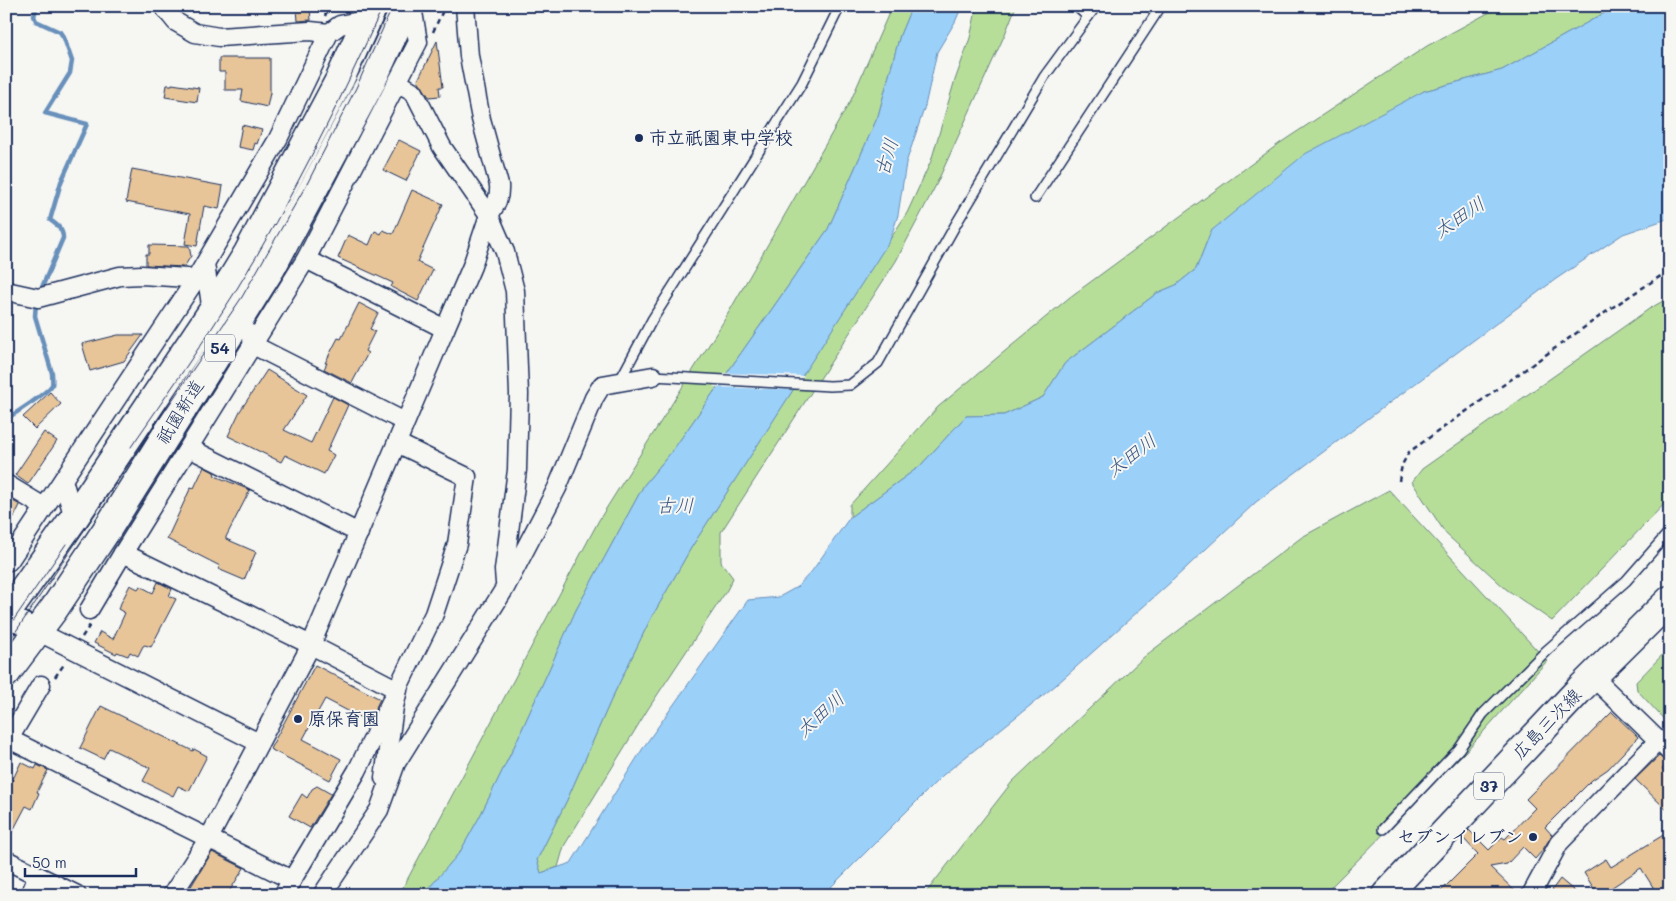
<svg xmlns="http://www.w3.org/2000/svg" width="1676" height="901" viewBox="0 0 1676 901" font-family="Mali,'Klee One',sans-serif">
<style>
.green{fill:#b7de99;stroke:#69867c}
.water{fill:#9bd0f9;stroke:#6890bb}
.pier{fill:#f6f6f2}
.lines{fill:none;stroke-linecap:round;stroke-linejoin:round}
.stream{stroke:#6890bb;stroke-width:4.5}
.building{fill:#e7c599;stroke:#1b2f5e}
.service-casing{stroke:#1b2f5e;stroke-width:12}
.minor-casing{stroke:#1b2f5e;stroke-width:21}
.tertiary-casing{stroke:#1b2f5e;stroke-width:25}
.primary-casing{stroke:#1b2f5e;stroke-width:31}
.trunk-casing{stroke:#1b2f5e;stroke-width:31}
.path{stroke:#1b2f5e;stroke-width:2.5;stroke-dasharray:5 4;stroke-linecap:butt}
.service{stroke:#f6f6f2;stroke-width:9}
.minor{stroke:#f6f6f2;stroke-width:18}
.tertiary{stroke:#f6f6f2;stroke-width:21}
.primary{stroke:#f6f6f2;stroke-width:28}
.trunk{stroke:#f6f6f2;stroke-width:28}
.tram{stroke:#1b2f5e;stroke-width:1}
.poi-dot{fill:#1b2f5e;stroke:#f6f6f2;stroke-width:2}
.labels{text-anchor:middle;stroke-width:4;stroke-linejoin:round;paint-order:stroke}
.shield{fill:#f6f6f2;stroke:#5d6b8a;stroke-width:1}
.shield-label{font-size:16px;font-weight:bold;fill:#1b2f5e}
.poi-label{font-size:18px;font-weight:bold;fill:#1b2f5e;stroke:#f6f6f2;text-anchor:start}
.street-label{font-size:18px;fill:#1b2f5e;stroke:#f6f6f2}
.water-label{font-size:19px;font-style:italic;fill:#3b5785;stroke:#f6f6f2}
</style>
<rect width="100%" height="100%" fill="#f6f6f2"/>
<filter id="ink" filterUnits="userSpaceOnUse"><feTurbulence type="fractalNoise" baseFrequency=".02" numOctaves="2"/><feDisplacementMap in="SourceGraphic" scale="10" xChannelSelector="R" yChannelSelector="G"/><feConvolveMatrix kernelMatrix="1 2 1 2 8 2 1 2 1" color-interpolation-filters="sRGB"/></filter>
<g filter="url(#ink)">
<g class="green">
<polygon points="892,6 912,6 900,35 878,116 828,229 673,450 644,485 576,610 514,747 480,816 460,852 423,895 399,895 599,520 722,324 851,100"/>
<polygon points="977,6 1016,6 1005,34 936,185 896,261 721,532 721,562 733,578 727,590 648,709 564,846 558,867 541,873 537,860 567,800 611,700 649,622 691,548 907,213 931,161 954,83 970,38"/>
<polygon points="1501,6 1617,6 1502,70 1424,91 1211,231 1196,269 1176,285 1157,293 1065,363 1043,397 1004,415 966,416 920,466 850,517 850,505 938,407 1070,297 1280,143 1427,46"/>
<polygon points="1670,297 1670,498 1552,621 1506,589 1446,534 1412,482 1422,469 1649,309"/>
<polygon points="1389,490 1547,661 1466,751 1323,895 924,895 1012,782 1145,656 1302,537"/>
<polygon points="1670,647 1670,726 1637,690 1636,682"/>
</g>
<polygon class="water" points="912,6 962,6 955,22 937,52 925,106 906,163 898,215 890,240 691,548 649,622 611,700 567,800 537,860 541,873 571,863 645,745 748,600 779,597 797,587 812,571 850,517 920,466 966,416 1004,415 1043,397 1065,363 1157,293 1176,285 1196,269 1211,231 1305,154 1424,91 1502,70 1617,6 1670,6 1670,218 1623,234 1556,279 1256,502 1172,581 1056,685 943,775 823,895 423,895 460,852 480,816 514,747 576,610 644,485 673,450 828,229 878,116 900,35"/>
<polygon class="pier" points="723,373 804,376 795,390 713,387"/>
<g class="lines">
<g class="stream">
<path d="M37,6l-3,10 2,5 24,11 4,6 8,23 -2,12 -25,40 42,11 -26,58 -11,38c7,5 13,9 13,18l-23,54"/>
<path d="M6,419c10,-6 41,-26 46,-34 1,-3 0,-9 0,-12l-17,-57 1,-14"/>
</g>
</g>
<g class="building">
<polygon points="310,8 311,20 298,21 297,9"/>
<polygon points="437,41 443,87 439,87 440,96 429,97 418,80"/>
<polygon points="219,58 270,58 270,93 267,107 241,101 243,90 225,90 225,72 219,72"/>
<polygon points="172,84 199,88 197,102 165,97 167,85 172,85"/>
<polygon points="242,125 262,130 257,144 255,143 253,150 238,147"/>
<polygon points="399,140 421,151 406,181 383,170"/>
<polygon points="132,169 223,186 219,209 204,206 197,246 185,244 190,214 126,202"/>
<polygon points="412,190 443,204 417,262 433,270 418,301 391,287 393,283 338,258 348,235 369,245 375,231 381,234 383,230 393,234"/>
<polygon points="149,245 189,246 191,256 184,267 146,265 146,254 149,254"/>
<polygon points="359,303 378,313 370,329 375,331 365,351 368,353 352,383 324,369 327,363 325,363 338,338 341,339"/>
<polygon points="118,335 143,335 124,361 90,371 82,344"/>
<polygon points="267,370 307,395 284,430 311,443 333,397 348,405 327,451 334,455 324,474 285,455 281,462 228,436 240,411"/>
<polygon points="50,392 61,404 35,429 23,417"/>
<polygon points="44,432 57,441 28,484 15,475"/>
<polygon points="204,467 214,472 215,476 250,490 226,537 226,539 256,552 244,580 218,569 220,566 167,539 191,487 194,488"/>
<polygon points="6,497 20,505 6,534"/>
<polygon points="158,582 172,589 169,596 176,599 151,647 145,645 143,646 138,656 130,652 128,656 117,652 116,654 94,643 100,632 113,639 125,613 118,609 130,585 138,589 140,586 153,593"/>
<polygon points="315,665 380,699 369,722 325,699 303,739 341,759 330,780 270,749"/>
<polygon points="101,706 193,751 194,749 207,756 189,791 178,786 173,796 143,781 150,768 109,748 103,759 80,748"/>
<polygon points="1612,712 1638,737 1608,769 1592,780 1545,827 1552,835 1542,851 1535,859 1523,847 1507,864 1490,867 1519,895 1437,895 1478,854 1462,837 1469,830 1489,850 1502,837 1505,839 1535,808 1526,799"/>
<polygon points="1659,756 1668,763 1662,769 1670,776 1670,813 1635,779"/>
<polygon points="21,762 35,769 37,765 48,770 37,792 39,793 32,809 26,806 6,844 6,794"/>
<polygon points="317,786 331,794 310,828 289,816 302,794 307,798 312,789"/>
<polygon points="1670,831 1670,895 1658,895 1641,868 1608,890 1611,895 1598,895 1584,873 1606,859 1611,867"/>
<polygon points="212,852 244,868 227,895 201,895 190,888"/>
<polygon points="1560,879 1579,895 1558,895 1552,890"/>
</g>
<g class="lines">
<g class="service-casing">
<g id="service">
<polyline points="1076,6 1088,17"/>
<polyline points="1035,198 1161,6"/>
<polyline points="653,376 830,386 850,385 878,363 956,224 1044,77 1096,6"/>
<polyline points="619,382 652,320 802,83 840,6"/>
<polyline points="1383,829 1459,749 1483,714 1546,651 1626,581 1670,531"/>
</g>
</g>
<g class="minor-casing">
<g id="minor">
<polyline points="163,6 176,22 195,33 219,37 310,31 329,33"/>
<path d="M465,6l4,50 12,63 18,66c1,13 -3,20 -10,30l16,37 10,39 4,103 -2,76 -13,100 1,13"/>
<polyline points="397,82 414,92 442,147 489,215 472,266 445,329"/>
<polyline points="205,264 212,312"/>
<polyline points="6,291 38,298 120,276 142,275 187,278 194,282"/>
<polyline points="251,334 253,345 405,422"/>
<polyline points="189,448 359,533"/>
<polyline points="63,480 74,518"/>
<polyline points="6,484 44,507"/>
<polyline points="123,553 311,645 398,690 394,707 384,778"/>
<polyline points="9,561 194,282 278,139 329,33 340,25 368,19"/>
<polyline points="89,610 123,553 306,259 418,42 412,6"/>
<polyline points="37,631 259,743"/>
<polyline points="1593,677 1670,752"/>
<polyline points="9,739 292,880"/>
<polyline points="6,744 41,685"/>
<polyline points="6,860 77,895"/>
<polyline points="30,895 38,876"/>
<polyline points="172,895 209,838 311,645 445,329 306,259"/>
<polyline points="283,895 357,771 434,614 457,544 467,477 397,443"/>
<polyline points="322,895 379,810 396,763 505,588 557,488 594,398 602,385 653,376"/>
<polyline points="1531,895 1559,843 1659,740"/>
</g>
</g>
<g class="tertiary-casing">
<polyline id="tertiary" points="6,615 37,631"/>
</g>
<g class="primary-casing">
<polyline id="primary" points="1386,895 1580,689 1670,600"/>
</g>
<g class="trunk-casing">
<g id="trunk">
<polyline points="6,614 74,518 212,312 248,253 340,79 373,6"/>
<polyline points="6,673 54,609 106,531 271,268 372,80 406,6"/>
</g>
</g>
<g class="path">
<polyline points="325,16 329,6"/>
<polyline points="433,32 445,6"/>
<polyline points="1399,481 1402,465 1409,452 1613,307 1670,270"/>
<polyline points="82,637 90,625"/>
<polyline points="55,677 65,663"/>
<polyline points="6,768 11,759"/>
</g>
<use href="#service" class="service"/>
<use href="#minor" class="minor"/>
<use href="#tertiary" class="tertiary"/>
<use href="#primary" class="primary"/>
<use href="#trunk" class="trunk"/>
<g class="tram">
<path d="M131,447c35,-51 71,-102 104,-155 56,-91 104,-188 148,-286"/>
<polyline points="6,631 66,544"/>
<polyline points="6,646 242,297 308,182 356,88 393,6"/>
</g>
</g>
</g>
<g class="poi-dot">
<circle cx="639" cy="138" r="5"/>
<circle cx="298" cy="719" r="5"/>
<circle cx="1533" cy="837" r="5"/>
</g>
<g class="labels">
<g class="shield">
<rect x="205" y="334.5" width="30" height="27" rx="4"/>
<rect x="1474" y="772.5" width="30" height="27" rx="4"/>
</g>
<g class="shield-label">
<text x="220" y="354">54</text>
<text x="1489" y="792">37</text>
</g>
<g class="poi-label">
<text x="649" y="144">市立祇園東中学校</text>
<text x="308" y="725">原保育園</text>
<text x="1523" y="843" text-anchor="end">セブンイレブン</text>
</g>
<g class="street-label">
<text transform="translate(180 412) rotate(-58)" y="6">祇園新道</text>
<text transform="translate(1547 724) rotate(-46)" y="6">広島三次線</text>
</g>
<g class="water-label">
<text transform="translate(886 157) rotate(-73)" y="7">古川</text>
<text transform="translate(1459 217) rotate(-34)" y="7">太田川</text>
<text transform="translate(1131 455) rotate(-37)" y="7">太田川</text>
<text x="675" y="512">古川</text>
<text transform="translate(820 714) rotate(-42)" y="7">太田川</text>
</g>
</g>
<rect width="1676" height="901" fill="none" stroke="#f6f6f2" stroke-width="25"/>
<rect x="12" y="12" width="1651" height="876" fill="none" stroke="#1b2f5e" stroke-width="2" filter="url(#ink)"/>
<path d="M25 868v8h111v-8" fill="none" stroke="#1b2f5e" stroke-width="2.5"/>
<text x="32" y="868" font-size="15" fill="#1b2f5e" stroke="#f6f6f2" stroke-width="4" paint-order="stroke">50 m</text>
</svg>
